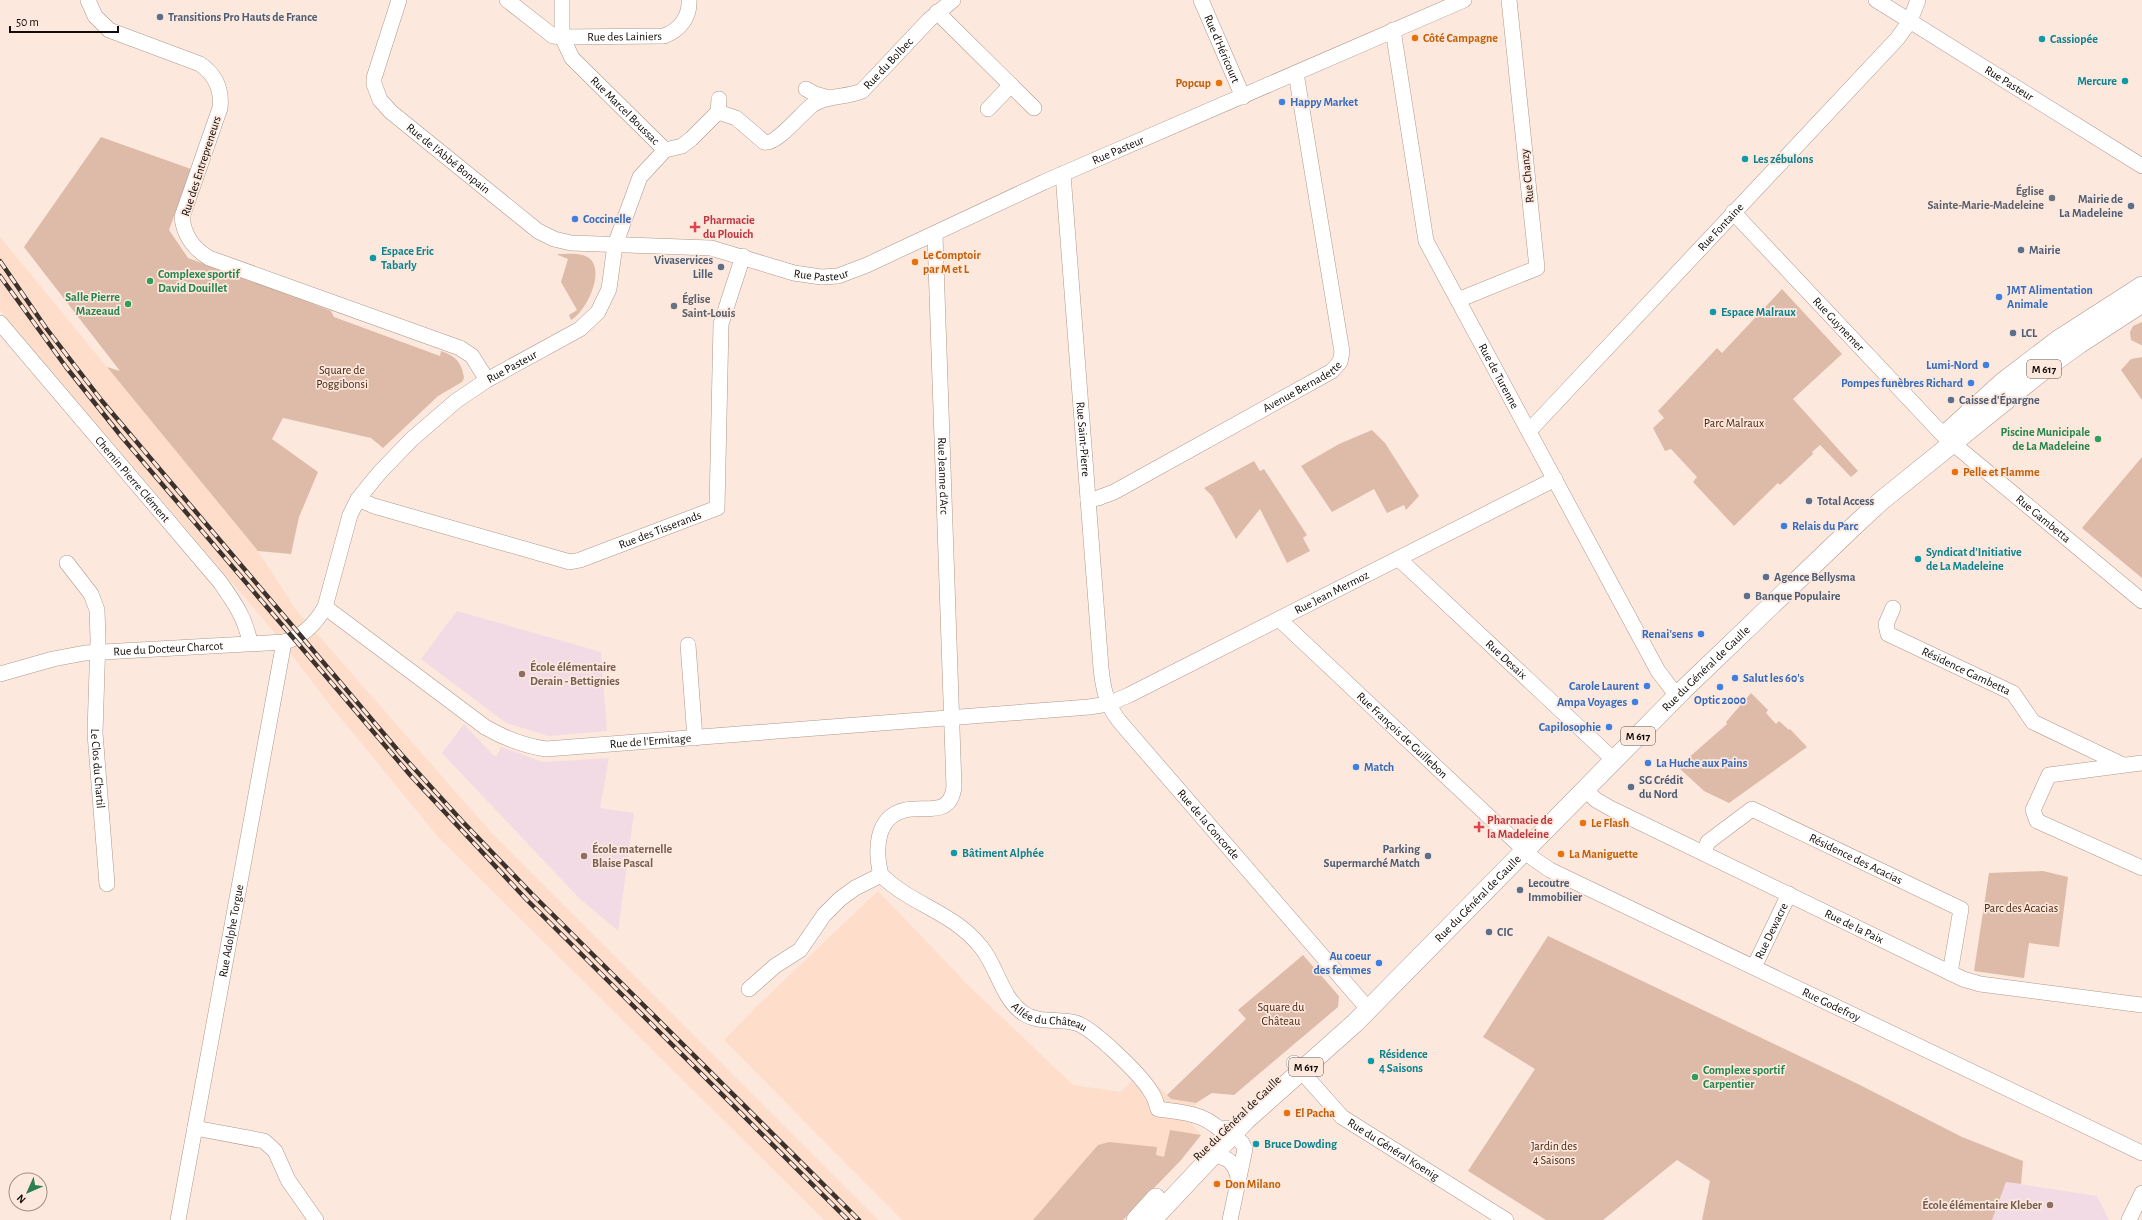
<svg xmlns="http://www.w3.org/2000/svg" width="2142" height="1220" viewBox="0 0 2142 1220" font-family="'Alegreya Sans',sans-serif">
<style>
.built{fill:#feddcb}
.education{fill:#f3dbe5}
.green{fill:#debba8}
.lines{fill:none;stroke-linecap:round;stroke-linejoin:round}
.minor-casing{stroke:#af988b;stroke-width:16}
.major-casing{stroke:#af988b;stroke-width:20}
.minor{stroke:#fff;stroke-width:15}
.major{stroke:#fff;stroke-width:19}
.rail-casing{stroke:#3c322d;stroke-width:4.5}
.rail{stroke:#fce8dd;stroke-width:3;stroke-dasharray:9;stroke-linecap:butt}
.service-dot{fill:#5c6f8a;stroke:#fce8dd;stroke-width:1.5}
.food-dot{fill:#e8710a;stroke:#fce8dd;stroke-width:1.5}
.culture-dot{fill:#0f9aa8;stroke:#fce8dd;stroke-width:1.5}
.shop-dot{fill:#3f7fe0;stroke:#fce8dd;stroke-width:1.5}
.worship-dot{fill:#6b7280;stroke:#fce8dd;stroke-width:1.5}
.health-dot{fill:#e0444e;stroke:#fce8dd;stroke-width:1.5}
.leisure-dot{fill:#2e9e5b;stroke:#fce8dd;stroke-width:1.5}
.education-dot{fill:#8d6e63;stroke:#fce8dd;stroke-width:1.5}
.labels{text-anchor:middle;stroke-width:3.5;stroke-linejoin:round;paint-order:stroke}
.shield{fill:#fce8dd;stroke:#594d47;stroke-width:1}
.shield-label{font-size:11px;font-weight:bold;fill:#130b07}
.service-label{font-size:12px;font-weight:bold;fill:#4e5e75;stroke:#fce8dd;text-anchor:start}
.street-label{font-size:12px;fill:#130b07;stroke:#fce8dd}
.food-label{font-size:12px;font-weight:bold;fill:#c56008;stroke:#fce8dd;text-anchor:start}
.culture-label{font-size:12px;font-weight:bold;fill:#0d838f;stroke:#fce8dd;text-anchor:start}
.shop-label{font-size:12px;font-weight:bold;fill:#366cbe;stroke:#fce8dd;text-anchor:start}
.worship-label{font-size:12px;font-weight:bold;fill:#5b616d;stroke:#fce8dd;text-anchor:end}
.health-label{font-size:12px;font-weight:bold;fill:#be3a42;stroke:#fce8dd;text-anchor:start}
.leisure-label{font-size:12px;font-weight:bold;fill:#27864d;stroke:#fce8dd;text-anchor:start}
.park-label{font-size:12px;fill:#49250e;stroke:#fce8dd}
.education-label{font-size:12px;font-weight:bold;fill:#785e54;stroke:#fce8dd;text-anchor:start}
</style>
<rect width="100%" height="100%" fill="#fce8dd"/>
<g class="built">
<polygon points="0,237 258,551 296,610 489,830 878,1220 824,1220 439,838 330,705 274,632 0,310"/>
<polygon points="878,891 971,988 1073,1085 1121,1092 1142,1070 1171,1099 1196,1103 1192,1124 1201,1135 1181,1160 1123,1220 902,1220 724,1040 757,1006"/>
</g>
<g class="education">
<polygon points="457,611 601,652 607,731 548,736 506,723 421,659"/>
<polygon points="464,724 493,755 497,756 501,747 543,762 609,758 600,808 634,813 618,931 579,898 442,753"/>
<polygon points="2006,1182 2097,1196 2109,1220 1992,1220"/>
</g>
<g class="green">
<path d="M101,137l90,32 -22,61 19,28 125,46 18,7 3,6 106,39 1,-5c15,5 21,12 23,27l-2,4 -24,14 -55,52 -12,-10 -88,-20 -11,21 46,33 -19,45 -8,37 -33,-3 -151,-184 13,4 -96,-124z"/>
<path d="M558,254c9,0 23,-2 31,4 17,13 -3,54 -18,62l-2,-5 8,-5 -16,-28 7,-23 -10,-4z"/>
<polygon points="1782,289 1842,354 1793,399 1858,471 1851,477 1820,445 1812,452 1813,454 1780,485 1778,483 1734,526 1693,482 1697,477 1671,449 1665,451 1653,428 1664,418 1658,411 1717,348 1722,353"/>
<polygon points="2142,322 2142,345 2141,345 2131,340 2130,332 2133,326"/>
<polygon points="2142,357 2142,400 2121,370 2131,359"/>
<polygon points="1372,430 1385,443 1419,496 1406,510 1404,505 1387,513 1374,489 1332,512 1301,466 1339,444"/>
<polygon points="2142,457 2142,578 2082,528"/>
<polygon points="1254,461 1260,471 1264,469 1307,535 1303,538 1310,551 1287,563 1260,509 1236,539 1212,496 1204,488"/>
<polygon points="1751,693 1768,710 1766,713 1776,724 1779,721 1789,730 1790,729 1807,747 1729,803 1704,791 1678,767 1727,724 1726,722"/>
<polygon points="2043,871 2068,877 2059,947 2029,943 2024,978 1974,971 1989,873"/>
<polygon points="1548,936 1858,1084 1962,1137 2023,1161 2021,1184 2006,1182 1992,1220 1702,1220 1710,1181 1677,1160 1603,1220 1546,1220 1468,1171 1535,1069 1483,1037"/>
<polygon points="1303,955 1339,996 1338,1007 1234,1095 1212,1093 1196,1103 1171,1099 1167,1095 1169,1093 1246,1019 1238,1010"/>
<polygon points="1170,1130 1201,1135 1181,1160 1123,1220 1033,1220 1098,1145 1109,1142 1157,1147 1156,1155 1164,1157"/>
</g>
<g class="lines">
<g class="minor-casing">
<g id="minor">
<path d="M88,0l7,16 14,14 91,34c16,11 22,26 20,44l-38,109c2,19 11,31 27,41l251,90 12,8 15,24"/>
<path id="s1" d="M399,0l-25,78v6l6,16 11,12 147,119 16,8 17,4 140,5 83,25 27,4 17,-1 29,-11 177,-83 420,-182"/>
<path id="s2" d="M507,0l46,36 9,1 102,-1c16,-6 26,-19 25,-36"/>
<path id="s3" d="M562,0v37l10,21 93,92"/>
<path id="s4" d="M1201,0l42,97"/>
<path id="s5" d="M1876,0l266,166"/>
<polyline points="937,12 1034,108"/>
<path id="s6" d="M1393,30l33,211 232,430 19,25"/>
<polyline points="806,89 815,94 829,98"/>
<polyline points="988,109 1011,85"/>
<path id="s7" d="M718,112l18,6 28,24c11,4 38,-29 47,-36 14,-11 34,-8 51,-15l67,-71 24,-20"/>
<polyline points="665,150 682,146 691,139 718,112 719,99"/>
<path id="s8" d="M1063,174l38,494c2,21 6,38 19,54l249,288"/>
<path id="s9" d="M1733,212l211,224 198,165"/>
<path id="s10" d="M935,235l19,552c-4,31 -29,18 -49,23 -30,7 -30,41 -24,65 32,31 71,36 100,72 17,21 20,50 42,66 16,11 36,5 53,10 17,5 66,53 75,69 4,5 5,11 7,17 30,4 50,4 71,30"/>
<polyline points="1458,300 1537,268 1509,0"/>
<path id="s11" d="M0,323l220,259c14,20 26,37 30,61"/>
<path id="s12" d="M1529,431l368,-392 13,-18 8,-21"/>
<path id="s13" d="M358,499l16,7 196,56 10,-2 137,-52 4,-184 22,-68"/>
<path id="s14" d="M1088,500l10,-2 16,-6 218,-121 8,-9 2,-10 -46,-279"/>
<path id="s15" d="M1399,559l215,201"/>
<path id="s16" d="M67,563l24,31 6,16 1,29 -3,94 12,151"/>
<path id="s17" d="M325,607l160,120c19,11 40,19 61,22l543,-42 19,-3 21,-9 426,-216"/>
<path id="s18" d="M1893,608l-7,16 2,10 125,59 20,29 90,43"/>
<path id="s19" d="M1280,620l254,239 16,11 592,283"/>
<polyline points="688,645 695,738"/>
<path id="s20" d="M0,674l53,-15 32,-6 199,-11c18,-5 32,-19 41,-35l25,-92 8,-16 22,-27 32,-33 44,-38 31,-21 93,-51 18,-17 11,-23 6,-44 25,-68 25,-27"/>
<polyline points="2142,763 2049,775 2033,810 2037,821 2142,868"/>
<path id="s21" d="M1585,789l11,11 14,8 353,171 17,5 162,21"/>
<path id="s22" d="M1704,852l4,-10 44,-33 209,100 -11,64"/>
<path id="s23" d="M1754,967l35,-73"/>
<polyline points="749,989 775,966 800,950 824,915 840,899 855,888 881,875"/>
<path id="s24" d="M1294,1063l48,54 164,103"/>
<polyline points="195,1128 264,1141 275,1151 288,1180 316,1220"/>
<polyline points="1226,1128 1242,1143 1245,1149 1230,1220"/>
<path d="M1212,1157c17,-3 25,10 27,25"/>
<path id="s25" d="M178,1220l106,-578"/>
<polyline points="2129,1220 2142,1193"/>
</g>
</g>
<g class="major-casing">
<g id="major">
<polyline points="1949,431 2003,382 2058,340 2142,286"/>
<polyline points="1136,1220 1156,1198"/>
<path id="s26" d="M1152,1220l94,-100 109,-97 328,-333 170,-163 28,-26 165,-133 33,-24 63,-41"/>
</g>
</g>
<use href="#minor" class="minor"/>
<use href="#major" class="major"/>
<g class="rail-casing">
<g id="rail">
<polyline points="0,261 46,328 102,401 401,754 462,821 532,894 859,1220"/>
<polyline points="0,276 66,367 121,436 411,776 526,899 848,1220"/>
</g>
</g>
<use href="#rail" class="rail"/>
</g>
<g class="service-dot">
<circle cx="160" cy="17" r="4"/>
<circle cx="2131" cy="206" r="4"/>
<circle cx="2021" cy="250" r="4"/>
<circle cx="721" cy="267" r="4"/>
<circle cx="2013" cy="333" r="4"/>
<circle cx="1951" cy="400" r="4"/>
<circle cx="1809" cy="501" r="4"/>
<circle cx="1766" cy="577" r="4"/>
<circle cx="1747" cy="596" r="4"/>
<circle cx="1631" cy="787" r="4"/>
<circle cx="1428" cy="856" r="4"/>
<circle cx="1520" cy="890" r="4"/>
<circle cx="1489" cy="932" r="4"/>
</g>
<g class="food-dot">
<circle cx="1415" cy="38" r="4"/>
<circle cx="1219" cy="83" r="4"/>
<circle cx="915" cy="262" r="4"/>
<circle cx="1955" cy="472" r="4"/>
<circle cx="1583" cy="823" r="4"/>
<circle cx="1561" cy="854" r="4"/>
<circle cx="1287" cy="1113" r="4"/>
<circle cx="1217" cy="1184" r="4"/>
</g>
<g class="culture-dot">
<circle cx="2042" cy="39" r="4"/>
<circle cx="2125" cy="81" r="4"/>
<circle cx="1745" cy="159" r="4"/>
<circle cx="373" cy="258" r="4"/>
<circle cx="1713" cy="312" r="4"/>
<circle cx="1918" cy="559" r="4"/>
<circle cx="954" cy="853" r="4"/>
<circle cx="1371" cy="1061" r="4"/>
<circle cx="1256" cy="1144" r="4"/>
</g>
<g class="shop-dot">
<circle cx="1282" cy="102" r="4"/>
<circle cx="575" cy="219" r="4"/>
<circle cx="1999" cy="297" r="4"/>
<circle cx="1986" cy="365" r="4"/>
<circle cx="1971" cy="383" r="4"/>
<circle cx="1784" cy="526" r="4"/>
<circle cx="1701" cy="634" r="4"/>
<circle cx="1735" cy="678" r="4"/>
<circle cx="1647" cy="686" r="4"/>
<circle cx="1720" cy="687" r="4"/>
<circle cx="1635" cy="702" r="4"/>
<circle cx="1609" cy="727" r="4"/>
<circle cx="1648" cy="763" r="4"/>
<circle cx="1356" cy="767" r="4"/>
<circle cx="1379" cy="963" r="4"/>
</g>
<g class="worship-dot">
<circle cx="2052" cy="198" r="4"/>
<circle cx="674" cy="306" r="4"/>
</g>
<g class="health-dot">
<path d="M693 221h4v4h4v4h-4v4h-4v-4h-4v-4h4z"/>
<path d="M1477 821h4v4h4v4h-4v4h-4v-4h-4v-4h4z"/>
</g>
<g class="leisure-dot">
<circle cx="150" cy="281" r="4"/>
<circle cx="128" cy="304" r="4"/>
<circle cx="2098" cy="439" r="4"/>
<circle cx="1695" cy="1077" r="4"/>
</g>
<g class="education-dot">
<circle cx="522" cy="674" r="4"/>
<circle cx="584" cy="856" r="4"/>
<circle cx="2050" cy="1205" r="4"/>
</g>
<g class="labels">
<g class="shield">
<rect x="2027" y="360" width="34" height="18" rx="3"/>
<rect x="1621" y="727" width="34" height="18" rx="3"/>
<rect x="1289" y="1058" width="34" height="18" rx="3"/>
</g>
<g class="shield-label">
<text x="2044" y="373">M 617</text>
<text x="1638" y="740">M 617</text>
<text x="1306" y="1071">M 617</text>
</g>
<g class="service-label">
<text x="168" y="21">Transitions Pro Hauts de France</text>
<text x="2123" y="203" text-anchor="end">Mairie de<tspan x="2123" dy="14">La Madeleine</tspan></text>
<text x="2029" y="254">Mairie</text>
<text x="713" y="264" text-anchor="end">Vivaservices<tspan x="713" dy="14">Lille</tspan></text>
<text x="2021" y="337">LCL</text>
<text x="1959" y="404">Caisse d'Épargne</text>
<text x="1817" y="505">Total Access</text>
<text x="1774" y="581">Agence Bellysma</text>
<text x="1755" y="600">Banque Populaire</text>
<text x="1639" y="784">SG Crédit<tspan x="1639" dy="14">du Nord</tspan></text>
<text x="1420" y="853" text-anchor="end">Parking<tspan x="1420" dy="14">Supermarché Match</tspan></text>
<text x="1528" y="887">Lecoutre<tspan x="1528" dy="14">Immobilier</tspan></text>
<text x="1497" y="936">CIC</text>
</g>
<g class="street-label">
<text dy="4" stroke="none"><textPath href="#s2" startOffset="130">Rue des Lainiers</textPath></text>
<text dy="4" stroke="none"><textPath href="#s4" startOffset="53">Rue d'Héricourt</textPath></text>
<text dy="4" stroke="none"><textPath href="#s7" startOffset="208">Rue du Bolbec</textPath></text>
<text dy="4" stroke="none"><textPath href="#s5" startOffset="157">Rue Pasteur</textPath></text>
<text dy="4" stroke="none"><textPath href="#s3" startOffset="135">Rue Marcel Boussac</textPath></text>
<text dy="4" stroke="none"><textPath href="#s1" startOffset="924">Rue Pasteur</textPath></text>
<text dy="4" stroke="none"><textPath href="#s1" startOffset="195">Rue de l'Abbé Bonpain</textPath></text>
<text transform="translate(201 166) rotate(-72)" y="4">Rue des Entrepreneurs</text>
<text transform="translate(1527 176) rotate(-96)" y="4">Rue Chanzy</text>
<text dy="4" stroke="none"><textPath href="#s12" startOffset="280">Rue Fontaine</textPath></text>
<text dy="4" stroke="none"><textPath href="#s1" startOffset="600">Rue Pasteur</textPath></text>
<text dy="4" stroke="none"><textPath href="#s9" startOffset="154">Rue Guynemer</textPath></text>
<text dy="4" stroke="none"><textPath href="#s20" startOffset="660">Rue Pasteur</textPath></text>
<text dy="4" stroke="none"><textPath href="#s6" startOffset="367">Rue de Turenne</textPath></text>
<text dy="4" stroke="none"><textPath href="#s14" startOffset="243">Avenue Bernadette</textPath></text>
<text dy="4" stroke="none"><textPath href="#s8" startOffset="266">Rue Saint-Pierre</textPath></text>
<text dy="4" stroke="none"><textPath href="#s10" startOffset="241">Rue Jeanne d'Arc</textPath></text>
<text dy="4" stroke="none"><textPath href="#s11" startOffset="205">Chemin Pierre Clément</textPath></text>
<text dy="4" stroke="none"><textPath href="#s9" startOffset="437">Rue Gambetta</textPath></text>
<text dy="4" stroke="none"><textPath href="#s13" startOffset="317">Rue des Tisserands</textPath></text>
<text dy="4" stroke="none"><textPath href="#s17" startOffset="1079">Rue Jean Mermoz</textPath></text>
<text dy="4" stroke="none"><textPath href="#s20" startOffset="171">Rue du Docteur Charcot</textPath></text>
<text dy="4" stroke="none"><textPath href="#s15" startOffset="147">Rue Desaix</textPath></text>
<text dy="4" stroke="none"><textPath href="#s26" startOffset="782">Rue du Général de Gaulle</textPath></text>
<text dy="4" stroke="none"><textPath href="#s18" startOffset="114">Résidence Gambetta</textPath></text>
<text dy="4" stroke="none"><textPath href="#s19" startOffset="168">Rue François de Guillebon</textPath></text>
<text dy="4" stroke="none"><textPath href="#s17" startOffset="370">Rue de l'Ermitage</textPath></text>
<text dy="4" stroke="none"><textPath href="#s16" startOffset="215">Le Clos du Chartil</textPath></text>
<text dy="4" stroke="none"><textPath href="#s8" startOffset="689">Rue de la Concorde</textPath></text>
<text dy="4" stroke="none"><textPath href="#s22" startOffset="181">Résidence des Acacias</textPath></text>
<text dy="4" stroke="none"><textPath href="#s26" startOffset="458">Rue du Général de Gaulle</textPath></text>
<text dy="4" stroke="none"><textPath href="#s21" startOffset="303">Rue de la Paix</textPath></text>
<text dy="4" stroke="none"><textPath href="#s25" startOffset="294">Rue Adolphe Torgue</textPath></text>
<text dy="4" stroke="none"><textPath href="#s23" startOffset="40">Rue Dewacre</textPath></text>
<text dy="4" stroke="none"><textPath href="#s19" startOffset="680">Rue Godefroy</textPath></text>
<text dy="4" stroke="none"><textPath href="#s10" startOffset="921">Allée du Château</textPath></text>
<text transform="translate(1237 1118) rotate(-44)" y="4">Rue du Général de Gaulle</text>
<text dy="4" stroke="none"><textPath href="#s24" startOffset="133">Rue du Général Koenig</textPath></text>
</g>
<g class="food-label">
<text x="1423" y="42">Côté Campagne</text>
<text x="1211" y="87" text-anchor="end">Popcup</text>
<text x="923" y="259">Le Comptoir<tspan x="923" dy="14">par M et L</tspan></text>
<text x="1963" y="476">Pelle et Flamme</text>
<text x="1591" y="827">Le Flash</text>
<text x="1569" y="858">La Maniguette</text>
<text x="1295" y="1117">El Pacha</text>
<text x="1225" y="1188">Don Milano</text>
</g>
<g class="culture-label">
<text x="2050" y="43">Cassiopée</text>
<text x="2117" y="85" text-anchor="end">Mercure</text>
<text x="1753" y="163">Les zébulons</text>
<text x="381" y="255">Espace Eric<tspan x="381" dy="14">Tabarly</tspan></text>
<text x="1721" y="316">Espace Malraux</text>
<text x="1926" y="556">Syndicat d'Initiative<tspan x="1926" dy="14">de La Madeleine</tspan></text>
<text x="962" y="857">Bâtiment Alphée</text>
<text x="1379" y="1058">Résidence<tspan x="1379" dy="14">4 Saisons</tspan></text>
<text x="1264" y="1148">Bruce Dowding</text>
</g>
<g class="shop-label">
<text x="1290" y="106">Happy Market</text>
<text x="583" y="223">Coccinelle</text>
<text x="2007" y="294">JMT Alimentation<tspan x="2007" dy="14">Animale</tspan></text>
<text x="1978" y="369" text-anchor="end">Lumi-Nord</text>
<text x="1963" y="387" text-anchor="end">Pompes funèbres Richard</text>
<text x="1792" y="530">Relais du Parc</text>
<text x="1693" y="638" text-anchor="end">Renai'sens</text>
<text x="1743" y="682">Salut les 60's</text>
<text x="1639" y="690" text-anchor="end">Carole Laurent</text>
<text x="1720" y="704" text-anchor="middle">Optic 2000</text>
<text x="1627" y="706" text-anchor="end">Ampa Voyages</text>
<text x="1601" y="731" text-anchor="end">Capilosophie</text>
<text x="1656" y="767">La Huche aux Pains</text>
<text x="1364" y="771">Match</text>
<text x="1371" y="960" text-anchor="end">Au coeur<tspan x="1371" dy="14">des femmes</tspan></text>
</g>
<g class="worship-label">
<text x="2044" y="195">Église<tspan x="2044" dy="14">Sainte-Marie-Madeleine</tspan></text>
<text x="682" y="303" text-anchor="start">Église<tspan x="682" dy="14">Saint-Louis</tspan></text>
</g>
<g class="health-label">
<text x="703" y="224">Pharmacie<tspan x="703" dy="14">du Plouich</tspan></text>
<text x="1487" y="824">Pharmacie de<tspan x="1487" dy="14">la Madeleine</tspan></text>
</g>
<g class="leisure-label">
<text x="158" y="278">Complexe sportif<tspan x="158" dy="14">David Douillet</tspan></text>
<text x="120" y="301" text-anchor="end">Salle Pierre<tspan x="120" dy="14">Mazeaud</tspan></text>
<text x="2090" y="436" text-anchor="end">Piscine Municipale<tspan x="2090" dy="14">de La Madeleine</tspan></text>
<text x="1703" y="1074">Complexe sportif<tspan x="1703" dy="14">Carpentier</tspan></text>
</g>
<g class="park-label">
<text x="342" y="374">Square de<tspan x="342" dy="14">Poggibonsi</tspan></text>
<text x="1734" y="427">Parc Malraux</text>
<text x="2021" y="912">Parc des Acacias</text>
<text x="1281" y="1011">Square du<tspan x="1281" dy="14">Château</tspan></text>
<text x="1554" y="1150">Jardin des<tspan x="1554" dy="14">4 Saisons</tspan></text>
</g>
<g class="education-label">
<text x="530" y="671">École élémentaire<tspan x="530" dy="14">Derain - Bettignies</tspan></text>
<text x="592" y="853">École maternelle<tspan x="592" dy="14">Blaise Pascal</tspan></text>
<text x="2042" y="1209" text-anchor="end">École élémentaire Kleber</text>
</g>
</g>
<g transform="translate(28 1192) rotate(225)"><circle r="19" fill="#fce8dd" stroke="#9f9087"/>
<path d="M0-3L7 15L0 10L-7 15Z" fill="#297f52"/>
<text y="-6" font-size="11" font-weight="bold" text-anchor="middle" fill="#130b07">N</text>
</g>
<path d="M10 26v6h108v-6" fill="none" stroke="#130b07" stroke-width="2"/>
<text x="16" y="26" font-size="12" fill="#130b07" stroke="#fce8dd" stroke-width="3" paint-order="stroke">50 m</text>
</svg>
